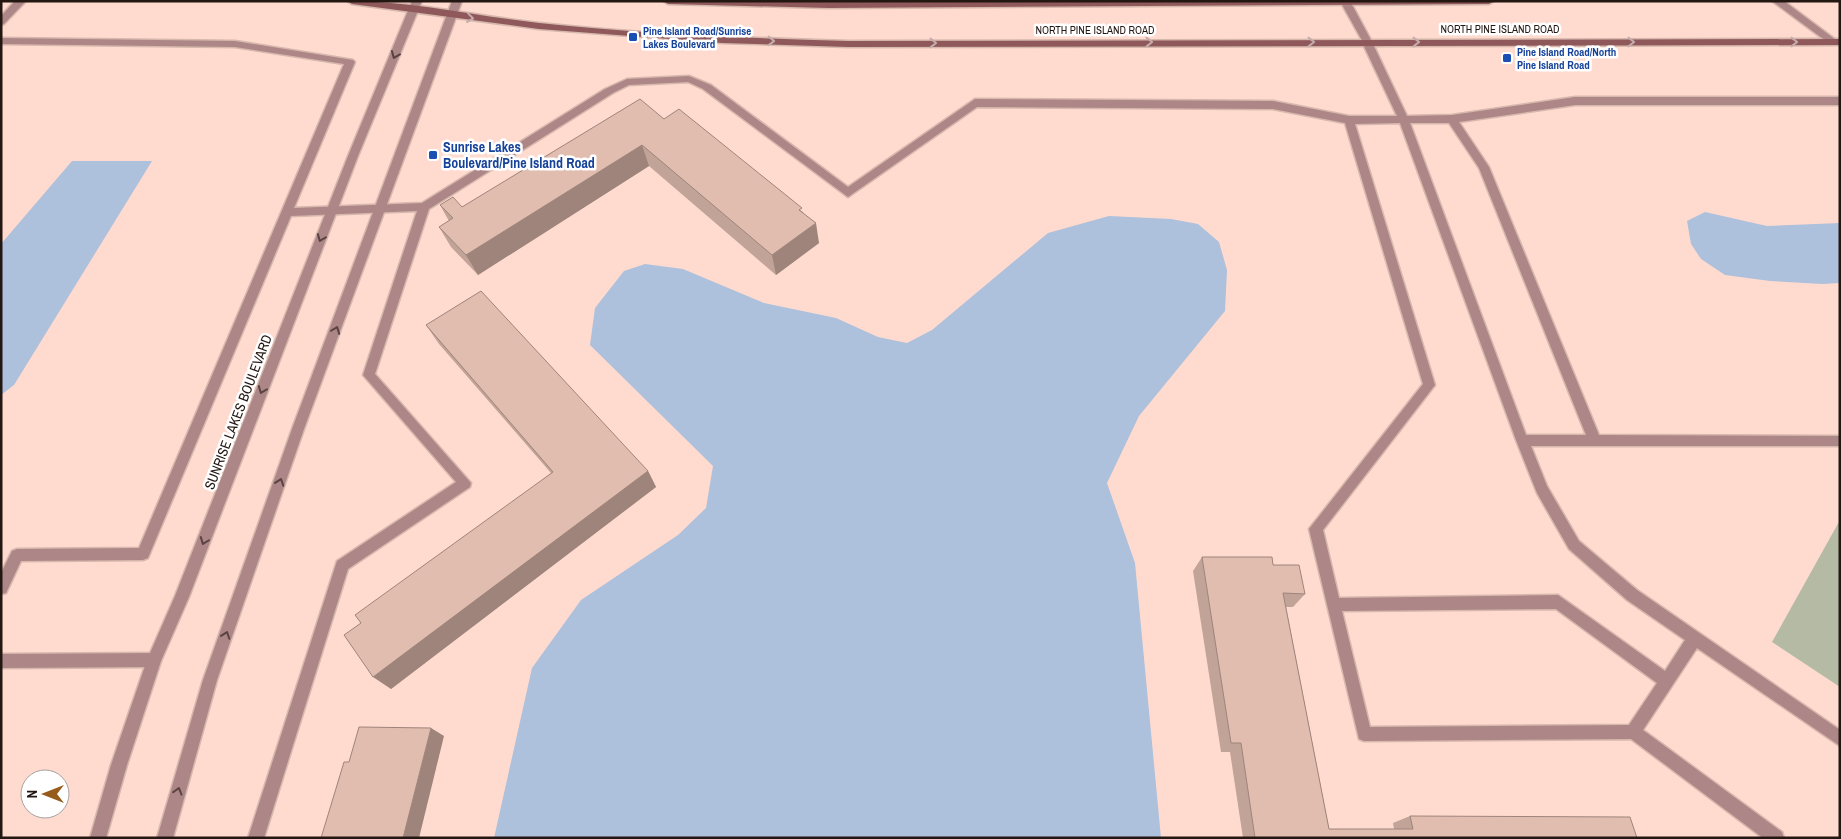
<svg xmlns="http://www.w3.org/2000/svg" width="1841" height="839" viewBox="0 0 1841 839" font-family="'Archivo Narrow',sans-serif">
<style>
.green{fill:#b5baa4}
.water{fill:#adc0dc}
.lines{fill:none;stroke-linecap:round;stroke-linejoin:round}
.service-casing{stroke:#d7b8ad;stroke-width:3}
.minor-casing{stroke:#d7b8ad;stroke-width:3}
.tertiary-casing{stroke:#d7b8ad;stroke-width:3}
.secondary-casing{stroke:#d7b8ad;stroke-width:3}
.service{fill:#ad8687;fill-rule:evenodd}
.minor{fill:#ad8687;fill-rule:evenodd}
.tertiary{fill:#ad8687;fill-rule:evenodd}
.secondary{fill:#8f595b;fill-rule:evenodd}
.wall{fill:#c2a397}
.shaded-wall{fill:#9e847b}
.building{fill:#e1bdb0;stroke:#9e847b}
.oneway{stroke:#c7acad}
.oneway2{stroke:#5a4341}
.transit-dot{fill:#1a4fb4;stroke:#fff;stroke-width:2}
.labels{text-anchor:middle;stroke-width:5;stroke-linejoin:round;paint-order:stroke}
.far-street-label{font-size:11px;fill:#231712;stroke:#fff}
.far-transit-label{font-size:11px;font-weight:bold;fill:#164399;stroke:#fff;text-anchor:start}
.transit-label{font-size:14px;font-weight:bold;fill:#164399;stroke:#fff;text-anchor:start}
.street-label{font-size:14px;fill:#231712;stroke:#fff}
</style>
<rect width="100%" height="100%" fill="#ffdbcf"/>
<polygon class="green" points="1840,520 1840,687 1772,642"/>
<g class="water">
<polygon points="72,161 152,161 14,385 1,395 1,244"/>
<polygon points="1705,212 1767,226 1840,223 1840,283 1822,284 1770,281 1725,275 1701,259 1691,244 1687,221"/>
<polygon points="1109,216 1171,219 1198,224 1219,242 1227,270 1225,311 1139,416 1107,483 1135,563 1161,838 494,838 532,668 581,600 678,535 706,508 713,466 590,345 595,308 624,271 645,264 683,269 764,303 836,318 878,337 907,343 932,330 1048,233"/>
</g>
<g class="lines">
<g class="service-casing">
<g id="service">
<polygon points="1772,1 1784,1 1836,40 1836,44 1830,44"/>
<path d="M1,38l234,3 118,19 2,2 -61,146 128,-5 183,-114 22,-10 62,-3 22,9 137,102 127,-88 298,2 76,15h48l-35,-74 5,-3 5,3 35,74 45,-1 123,-18h265v8h-265l-116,17 30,45 110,268 241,1v10h-309l16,40 32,55 58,49 203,140v16l-143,-98 -54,82 139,102 2,6h-21l-132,-99 -267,2 -5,-2 -50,-210 114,-145 -78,-261 -72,-14 -296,-2 -129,90 -145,-108 -15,-7 -59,3 -16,8 -184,116 -54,165 96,109 -1,4 -122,82 -84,269h-16l89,-277 119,-79 -93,-107 54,-164 -126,5 -143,342 -5,2 -122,1 -15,32 -5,1v-21l11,-22 5,-2 122,-1 205,-484 -109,-17 -234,-3zM1400,123l116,317 21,53 32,56 58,51 58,40 -20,31 -107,-76 -219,3 -16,-68 112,-145 -80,-261zM1410,123h39l30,45 107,267h-60zM1556,609l101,74 -28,42 -259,2 -28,-116z"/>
<polygon points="154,653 159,655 161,660 159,665 154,667 1,668 1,654"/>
</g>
</g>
<g class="minor-casing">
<g id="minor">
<polygon points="15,1 26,1 4,24 1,25 1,16"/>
<polygon points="1340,1 1350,1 1372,42 1370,44 1364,44"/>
</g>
</g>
<g class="tertiary-casing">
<g id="tertiary">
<polygon points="412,1 422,1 358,156 189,597 161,661 127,765 106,838 90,838 111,765 147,660 175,596 348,156"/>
<polygon points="452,1 462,1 304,429 217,680 173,838 157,838 203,680 292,429"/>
</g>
</g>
<g class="secondary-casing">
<g id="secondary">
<path d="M347,1c65,0 128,15 192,22 102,11 206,15 309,18l992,-2v6l-992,2 -126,-4 -183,-14 -187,-25z"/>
<polygon points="663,1 1494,1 1489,4 828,8 668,4"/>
</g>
</g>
<use href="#service" class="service"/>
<use href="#minor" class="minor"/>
<use href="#tertiary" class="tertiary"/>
<use href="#secondary" class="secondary"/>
</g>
<g class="wall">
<polygon points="664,119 803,212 819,243 776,275 649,166 478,275 451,247 439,227 449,221 440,205 462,207"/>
<polygon points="426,325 648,471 656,487 391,689 361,623 551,473 439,344"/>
<polygon points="1202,557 1273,565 1305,594 1293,607 1286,607 1329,829 1394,829 1393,823 1410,816 1637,838 1243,838 1230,752 1221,752 1193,571"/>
</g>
<g class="shaded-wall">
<polygon points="642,145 649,166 478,275 466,255"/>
<polygon points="816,223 819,243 776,275 772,255"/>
<polygon points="648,471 656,487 391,689 373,677"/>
<polygon points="431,728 444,736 419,838 403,838"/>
</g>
<g class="building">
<polygon points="640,99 664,119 679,109 802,208 799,210 816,223 772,255 642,145 466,255 439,227 453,218 440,205 453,197 462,207"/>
<polygon points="481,291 648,471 373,677 344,635 361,623 355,615 553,472 426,325"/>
<polygon points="1202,557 1272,557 1273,565 1299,565 1305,594 1283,593 1329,829 1413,829 1410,816 1630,817 1637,838 1255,838 1241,743 1231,743"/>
<polygon points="359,727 431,728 403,838 321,838 344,762 349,762"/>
</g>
<defs><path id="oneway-chevron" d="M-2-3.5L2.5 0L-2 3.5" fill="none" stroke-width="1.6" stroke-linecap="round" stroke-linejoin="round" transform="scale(1.25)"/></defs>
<g class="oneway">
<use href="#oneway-chevron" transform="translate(470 18) rotate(7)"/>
<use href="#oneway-chevron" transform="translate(771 41) rotate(2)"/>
<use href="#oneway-chevron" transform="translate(1149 42)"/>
<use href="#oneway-chevron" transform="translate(1311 42)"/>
<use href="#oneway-chevron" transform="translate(1416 42)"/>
<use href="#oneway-chevron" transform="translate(1631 42)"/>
<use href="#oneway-chevron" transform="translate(1794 42)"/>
<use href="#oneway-chevron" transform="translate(933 43)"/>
</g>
<g class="oneway2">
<use href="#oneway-chevron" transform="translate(395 55) rotate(112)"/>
<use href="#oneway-chevron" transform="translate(321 238) rotate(111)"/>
<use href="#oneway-chevron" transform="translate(336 330) rotate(-69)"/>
<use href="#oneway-chevron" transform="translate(262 390) rotate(111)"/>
<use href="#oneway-chevron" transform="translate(280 482) rotate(-71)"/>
<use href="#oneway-chevron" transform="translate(204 541) rotate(111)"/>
<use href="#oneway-chevron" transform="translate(226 635) rotate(-71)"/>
<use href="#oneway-chevron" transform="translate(178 791) rotate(-74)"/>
</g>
<g class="transit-dot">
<rect x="628" y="32" width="10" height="10" rx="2.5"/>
<rect x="1502" y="53" width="10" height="10" rx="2.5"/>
<rect x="428" y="150" width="10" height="10" rx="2.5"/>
</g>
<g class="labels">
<g class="far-street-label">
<text x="1500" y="33">NORTH PINE ISLAND ROAD</text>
<text x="1095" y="34">NORTH PINE ISLAND ROAD</text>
</g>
<g class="far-transit-label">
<text x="643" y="35">Pine Island Road/Sunrise<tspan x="643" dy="13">Lakes Boulevard</tspan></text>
<text x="1517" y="56">Pine Island Road/North<tspan x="1517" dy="13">Pine Island Road</tspan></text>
</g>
<g class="transit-label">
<text x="443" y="152">Sunrise Lakes<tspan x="443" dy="16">Boulevard/Pine Island Road</tspan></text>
</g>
<g class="street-label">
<text transform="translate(238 412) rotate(-69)" y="5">SUNRISE LAKES BOULEVARD</text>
</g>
</g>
<rect width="1841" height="839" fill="none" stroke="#231712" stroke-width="5"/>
<g transform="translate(45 794) rotate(270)"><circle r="24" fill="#ffffff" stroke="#a7a2a0"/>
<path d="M0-4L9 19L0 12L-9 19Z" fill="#975c1c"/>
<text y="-8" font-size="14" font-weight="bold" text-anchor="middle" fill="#231712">N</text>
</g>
</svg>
